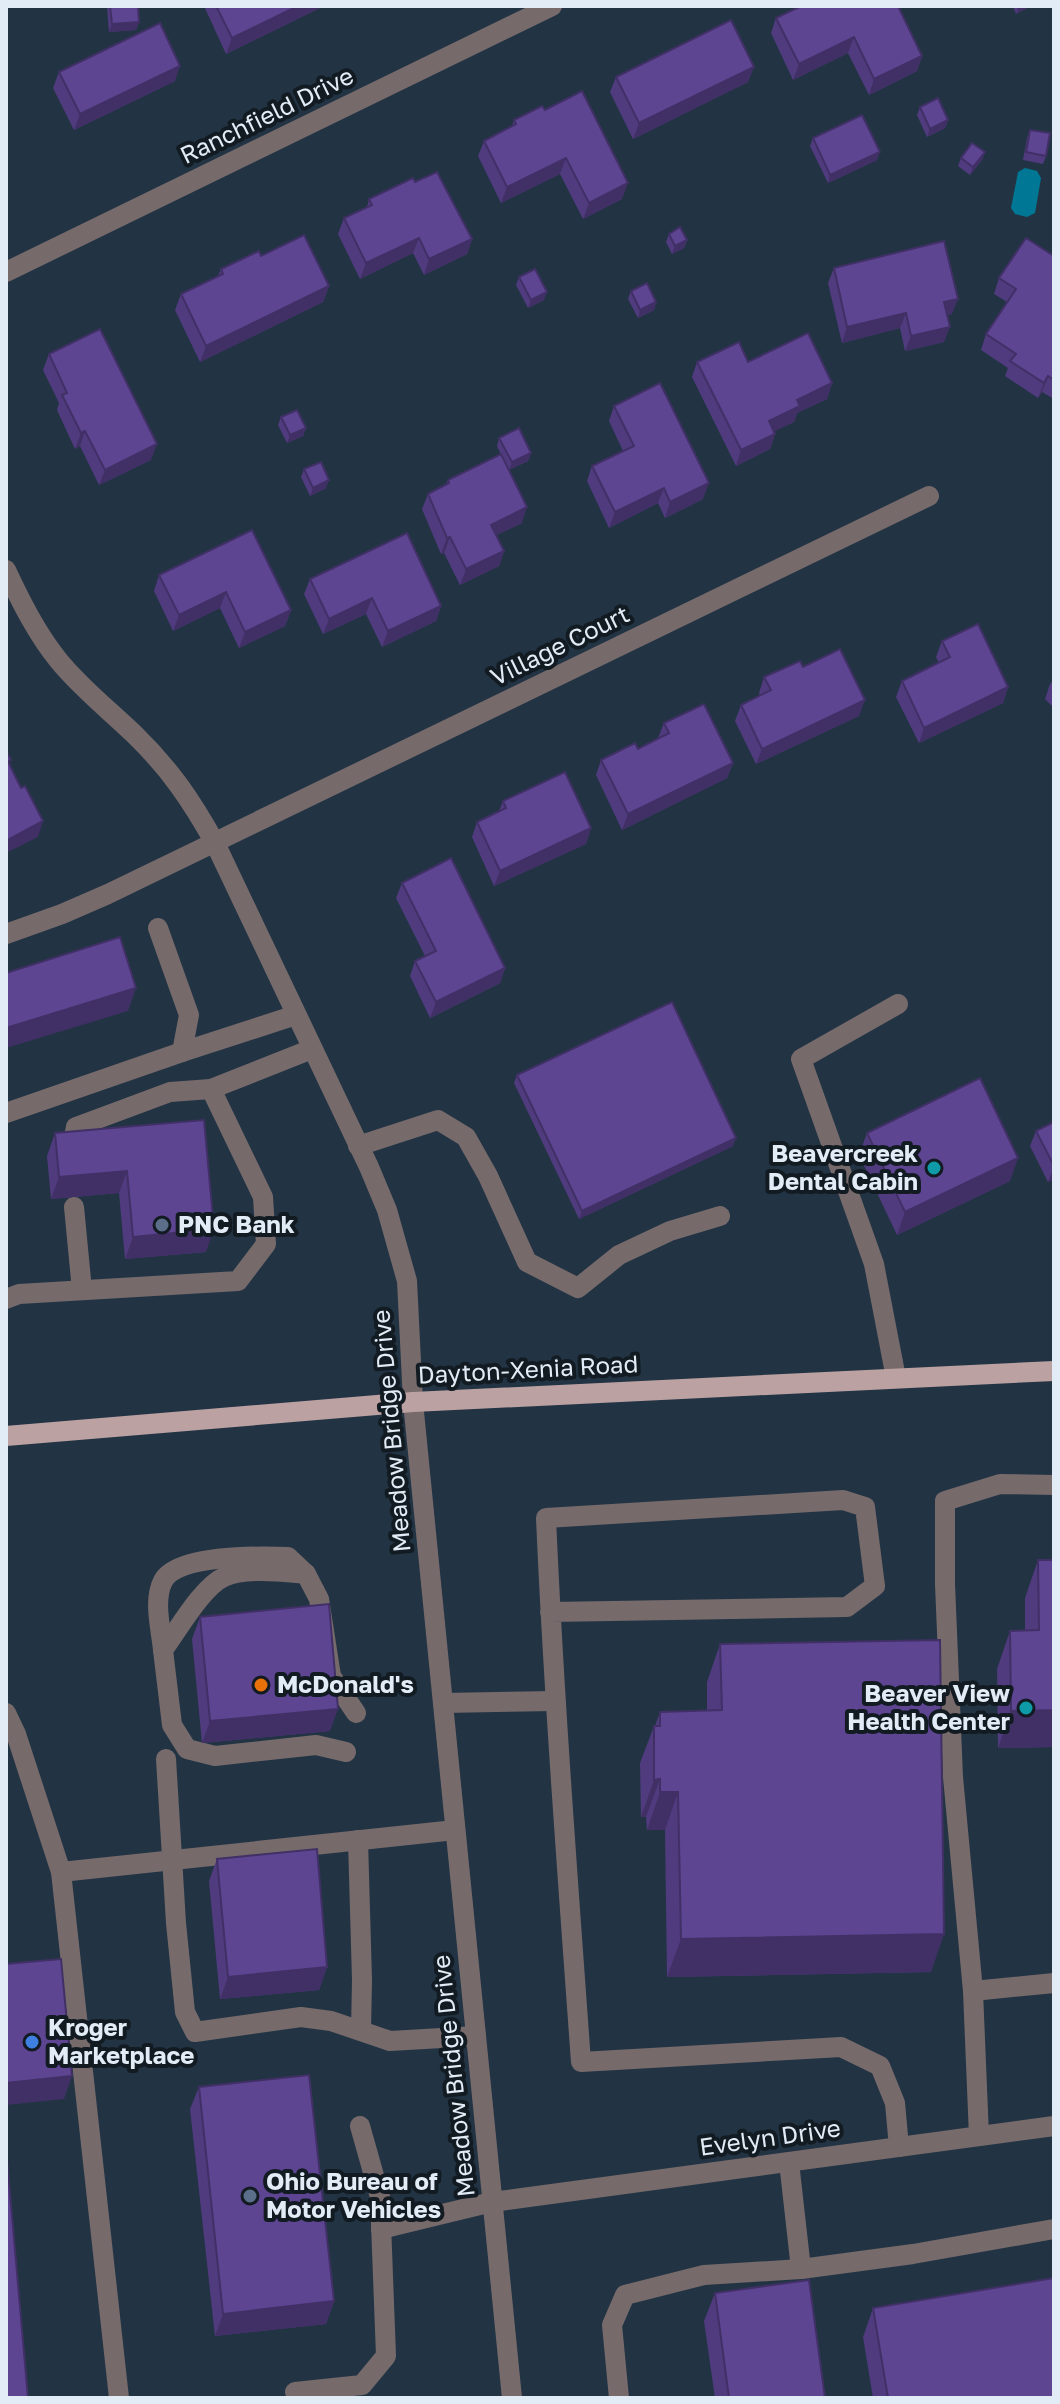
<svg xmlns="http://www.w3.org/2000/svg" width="1060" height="2404" viewBox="0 0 1060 2404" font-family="'Golos Text',sans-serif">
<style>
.water{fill:#007794}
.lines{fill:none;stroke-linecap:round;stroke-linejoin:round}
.minor{stroke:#776a6b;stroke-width:20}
.major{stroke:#bca1a2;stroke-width:20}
.wall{fill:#503b7e}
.shaded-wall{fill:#413066}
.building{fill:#5d4592;stroke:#413066;stroke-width:2}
.culture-dot{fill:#0f9aa8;stroke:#131b22;stroke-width:3}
.service-dot{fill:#5c6f8a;stroke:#131b22;stroke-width:3}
.food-dot{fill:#e8710a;stroke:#131b22;stroke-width:3}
.shop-dot{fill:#3f7fe0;stroke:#131b22;stroke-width:3}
.labels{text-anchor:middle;stroke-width:8;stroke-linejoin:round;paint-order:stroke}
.street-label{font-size:24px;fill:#e1ecf7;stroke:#131b22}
.poi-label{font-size:24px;font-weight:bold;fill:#e1ecf7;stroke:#131b22;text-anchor:start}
</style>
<rect width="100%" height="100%" fill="#223444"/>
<polygon class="water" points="1025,168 1037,171 1041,178 1035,213 1027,217 1015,214 1011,208 1018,172"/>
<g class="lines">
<g class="minor">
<polyline points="6,272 552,6"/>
<path d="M6,570c15,32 31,64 53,91 22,27 50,49 75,73 36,35 57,66 81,109l154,324 18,43 20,71 6,121 99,996"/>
<polyline points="6,934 62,914 108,894 929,496"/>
<polyline points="182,1052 296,1015"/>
<polyline points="6,1113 182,1052 189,1015 158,928"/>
<polyline points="358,1146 438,1120 466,1137 488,1176 527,1262 578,1288 619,1255 670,1231 720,1216"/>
<polyline points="72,1147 76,1127 170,1092 211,1089"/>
<polyline points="74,1207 82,1290"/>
<polyline points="6,1299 19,1294 238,1281 266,1244 263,1197 211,1089 312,1049"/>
<polyline points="896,1378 874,1264 801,1059 898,1004"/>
<path d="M550,1612l297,-5 28,-21 -10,-79 -22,-7 -297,18c8,182 22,363 35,544l260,-15 39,19 15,37 4,44"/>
<path d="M163,1650c-2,-21 -10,-50 0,-69 14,-27 97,-25 125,-24l18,17"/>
<polyline points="443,1703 554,1701"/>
<polyline points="6,1713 16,1734 61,1872 119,2398"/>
<path d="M346,1752l-30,-7 -101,11 -28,-7 -15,-24 -9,-75c15,-20 39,-63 61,-73 21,-10 60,-5 82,-3l13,25 12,77 25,37"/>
<polyline points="166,1759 176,1923 185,2012 195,2032 301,2017 331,2021 390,2041 476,2036"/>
<polyline points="358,1840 362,1980 361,2030"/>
<polyline points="61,1872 455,1830"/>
<polyline points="973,1991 1054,1983"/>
<polyline points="979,2136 973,1991 953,1777 945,1584 945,1501 1000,1484 1054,1485"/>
<polyline points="789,2162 801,2269"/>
<polyline points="381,2229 492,2202 1054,2126"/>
<polyline points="295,2392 362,2385 386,2356 380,2197 360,2126"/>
<polyline points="619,2398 612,2325 625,2295 704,2275 801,2269 913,2254 1054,2229"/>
</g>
<polyline class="major" points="6,1436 413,1402 1054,1371"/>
</g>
<g class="wall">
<polygon points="107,6 138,6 139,22 136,30 109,32"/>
<polygon points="204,6 324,6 226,54"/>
<polygon points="1013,6 1031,6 1016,14"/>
<polygon points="776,18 922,56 917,71 869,95 848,53 793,80 771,33"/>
<polygon points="59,72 175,81 74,130 53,88"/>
<polygon points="616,77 748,82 633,139 610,92"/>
<polygon points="920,107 948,120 945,128 927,137 917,115"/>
<polygon points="545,110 622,199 583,219 560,174 501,203 478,156 484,141 512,126 514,120"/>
<polygon points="1030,130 1046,156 1043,164 1023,160 1027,138"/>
<polygon points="813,138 877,160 828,183 810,146"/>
<polygon points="985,152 982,160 970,175 958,166 961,158"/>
<polygon points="415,182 472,239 467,254 424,275 413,253 360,279 338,234 344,218 367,207 369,199"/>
<polygon points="669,234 687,240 684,248 672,254 666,242"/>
<polygon points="1054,256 1054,399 1042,392 1038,398 1005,376 1008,368 981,350 986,334 1007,302 994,294 999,278"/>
<polygon points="834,268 952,314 947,315 944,342 905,351 900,328 842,343 828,283"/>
<polygon points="221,269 329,286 323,302 200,362 175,310 181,294 218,276"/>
<polygon points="519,277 544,300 528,308 516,285"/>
<polygon points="631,291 656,302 654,310 638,318 628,299"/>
<polygon points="49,354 151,460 99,485 80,446 75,449 57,410 59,403 43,370"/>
<polygon points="697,362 748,362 832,383 827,399 797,413 794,422 774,431 775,434 770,449 736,466 692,377"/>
<polygon points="614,406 703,499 665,518 658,503 609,528 587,481 592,466 623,451 609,421"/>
<polygon points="281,417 306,428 303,436 287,443 278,425"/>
<polygon points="499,438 531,453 528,461 509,470 522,523 496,535 504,551 499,566 460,585 444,553 441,554 422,509 428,494 446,484 448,480 503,459 497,446"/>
<polygon points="304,469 326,488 310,496 301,477"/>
<polygon points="159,575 291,610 285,626 239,648 220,608 173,631 154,591"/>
<polygon points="310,579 441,606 436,621 382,647 366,614 323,634 304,594"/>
<polygon points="942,641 1008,687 1003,703 919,743 896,697 902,681 939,663 936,657"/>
<polygon points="803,667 859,716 756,764 735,721 741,705 760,696 759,693 764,677"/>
<polygon points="1054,680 1054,708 1045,699 1050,684"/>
<polygon points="664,723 733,763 727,778 622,830 596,775 601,760 638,749 658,738"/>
<polygon points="503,801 591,828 586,844 494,886 472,837 477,822 499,811"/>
<polygon points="402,883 505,968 500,983 430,1018 410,976 415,961 425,956 396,898"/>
<polygon points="517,1075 733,1146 579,1219 514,1083"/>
<polygon points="204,1120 206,1252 125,1259 119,1193 51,1199 47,1156 55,1133"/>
<polygon points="1054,1122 1054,1179 1048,1182 1030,1146 1036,1131"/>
<polygon points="867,1133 1010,1181 897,1235 859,1155"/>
<polygon points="1038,1560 1054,1747 998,1748 997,1669 1010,1631 1025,1631 1025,1598"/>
<polygon points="200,1617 330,1731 202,1743 192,1639"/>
<polygon points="720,1644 931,1972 667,1977 665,1830 647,1830 646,1817 641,1817 640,1763 654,1726 655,1726 660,1712 707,1711 707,1682"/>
<polygon points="217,1859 327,1967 319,1990 220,1999 209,1881"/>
<polygon points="199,2087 334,2301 326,2324 215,2336 190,2109"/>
<polygon points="715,2293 825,2398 715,2398 704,2321"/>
<polygon points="873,2308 1054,2398 873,2398 863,2337"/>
</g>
<g class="shaded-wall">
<polygon points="298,6 324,6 226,54 232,38"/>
<polygon points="1019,6 1031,6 1016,14"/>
<polygon points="139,22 136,30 109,32 112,24"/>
<polygon points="854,37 848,53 793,80 799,64"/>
<polygon points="922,56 917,71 869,95 874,79"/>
<polygon points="180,66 175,81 74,130 80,114"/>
<polygon points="754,67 748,82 633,139 639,123"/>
<polygon points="948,120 945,128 927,137 930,129"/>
<polygon points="880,152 877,160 828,183 830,175"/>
<polygon points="985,152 982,160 970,175 973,167"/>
<polygon points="566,158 560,174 501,203 507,187"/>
<polygon points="628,183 622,199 583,219 589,203"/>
<polygon points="419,238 413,253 360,279 366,263"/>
<polygon points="472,239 467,254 424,275 429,259"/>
<polygon points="687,240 684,248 672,254 675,246"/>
<polygon points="329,286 323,302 200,362 206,346"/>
<polygon points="547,292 544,300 528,308 531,300"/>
<polygon points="958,299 952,314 939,317 944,302"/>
<polygon points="656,302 654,310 638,318 640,310"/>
<polygon points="906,313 900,328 842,343 847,327"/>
<polygon points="950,327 944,342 905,351 911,336"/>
<polygon points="1048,376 1042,392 1038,398 1044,383"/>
<polygon points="832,383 827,399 797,413 794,422 763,437 769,421 797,400"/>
<polygon points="306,428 303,436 287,443 290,435"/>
<polygon points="85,431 80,446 75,449 81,433"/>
<polygon points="775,434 770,449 736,466 741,450"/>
<polygon points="157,444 151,460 99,485 105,470"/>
<polygon points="531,453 528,461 509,470 512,462"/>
<polygon points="329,480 326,488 310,496 313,488"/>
<polygon points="709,483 703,499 665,518 670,502"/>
<polygon points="664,488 658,503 609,528 615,512"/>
<polygon points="527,507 522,523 486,540 491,525"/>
<polygon points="450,537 444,553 441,554 447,538"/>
<polygon points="504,551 499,566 460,585 466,569"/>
<polygon points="226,592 220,608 173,631 179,615"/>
<polygon points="372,598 366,614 323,634 329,619"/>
<polygon points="441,606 436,621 382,647 388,631"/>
<polygon points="291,610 285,626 239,648 245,632"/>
<polygon points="1008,687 1003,703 919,743 924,728"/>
<polygon points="865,700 859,716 756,764 762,749"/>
<polygon points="733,763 727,778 622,830 628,814"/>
<polygon points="43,821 38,837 6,853 6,841"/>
<polygon points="591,828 586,844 494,886 500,871"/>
<polygon points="505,968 500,983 430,1018 436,1002"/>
<polygon points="136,988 128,1011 6,1048 6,1028"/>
<polygon points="736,1138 733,1146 579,1219 582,1211"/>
<polygon points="1018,1158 1010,1181 897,1235 905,1212"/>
<polygon points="1054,1166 1054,1179 1048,1182"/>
<polygon points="127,1171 119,1193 51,1199 59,1177"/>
<polygon points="214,1229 206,1252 125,1259 133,1237"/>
<polygon points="338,1709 330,1731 202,1743 210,1721"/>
<polygon points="1054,1710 1054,1747 998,1748 1011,1711"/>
<polygon points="660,1779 646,1817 641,1817 654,1780"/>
<polygon points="660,1792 678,1792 665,1830 647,1830"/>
<polygon points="944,1934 931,1972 667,1977 681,1939"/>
<polygon points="327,1967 319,1990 220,1999 228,1977"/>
<polygon points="72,2076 64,2099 6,2105 6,2083"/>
<polygon points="334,2301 326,2324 215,2336 223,2314"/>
</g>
<g class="building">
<polygon points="110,6 138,6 139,22 112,24"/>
<polygon points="216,6 298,6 232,38"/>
<polygon points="801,6 898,6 922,56 874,79 854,37 799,64 776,18"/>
<polygon points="731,20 754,67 639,123 616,77"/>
<polygon points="160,23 180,66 80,114 59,72"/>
<polygon points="582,91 628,183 589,203 566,158 507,187 484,141 516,124 514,120 542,106 545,110"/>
<polygon points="938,98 948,120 930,129 920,107"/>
<polygon points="862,115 880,152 830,175 813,138"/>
<polygon points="1030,130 1050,133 1046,156 1026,152"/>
<polygon points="972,143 985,152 973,167 961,158"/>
<polygon points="437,172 472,239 429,259 419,238 366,263 344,218 372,205 369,199 413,178 415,182"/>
<polygon points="680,227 687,240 675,246 669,234"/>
<polygon points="304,235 329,286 206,346 181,294 223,274 221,269 259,251 261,256"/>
<polygon points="1026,238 1054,256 1054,380 1048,376 1044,383 1010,361 1016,354 986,334 1016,289 999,278"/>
<polygon points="944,241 958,299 944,302 950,327 911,336 906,313 847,327 834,268"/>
<polygon points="535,269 547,292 531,300 519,277"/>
<polygon points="647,283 656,302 640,310 631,291"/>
<polygon points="100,329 157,444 105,470 85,431 81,433 62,395 67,393 49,354"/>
<polygon points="808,333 832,383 797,400 800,406 769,421 775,434 741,450 697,362 739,342 748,362"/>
<polygon points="660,383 709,483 670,502 664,488 615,512 592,466 634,446 614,406"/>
<polygon points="297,410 306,428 290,435 281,417"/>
<polygon points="519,428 531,453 512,462 499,438"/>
<polygon points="501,454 527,507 491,525 504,551 466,569 450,537 447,538 428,494 449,483 448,480"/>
<polygon points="321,462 329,480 313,488 304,469"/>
<polygon points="252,530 291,610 245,632 226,592 179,615 159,575"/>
<polygon points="407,533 441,606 388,631 372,598 329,619 310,579"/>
<polygon points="978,624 1008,687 924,728 902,681 950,657 942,641"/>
<polygon points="840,649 865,700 762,749 741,705 771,690 764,677 800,661 803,667"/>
<polygon points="704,704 733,763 628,814 601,760 635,743 638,749 669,733 664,723"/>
<polygon points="6,751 11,760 8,761 14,774 21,788 25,786 43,821 6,841"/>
<polygon points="565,772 591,828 500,871 477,822 506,808 503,801"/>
<polygon points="451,858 505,968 436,1002 415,961 436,951 402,883"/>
<polygon points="120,937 136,988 6,1028 6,973"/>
<polygon points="672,1002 736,1138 582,1211 517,1075"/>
<polygon points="980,1078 1018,1158 905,1212 867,1133"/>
<polygon points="204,1120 214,1229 133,1237 127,1171 59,1177 55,1133"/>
<polygon points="1054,1122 1054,1166 1036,1131"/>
<polygon points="1038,1560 1054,1560 1054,1710 1011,1711 1010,1631 1039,1630"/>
<polygon points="329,1604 338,1709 210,1721 200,1617"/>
<polygon points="940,1640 944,1934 681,1939 678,1792 660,1792 660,1779 654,1780 654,1726 660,1726 660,1712 722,1710 720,1644"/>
<polygon points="317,1849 327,1967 228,1977 217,1859"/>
<polygon points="61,1959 72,2076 6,2083 6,1964"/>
<polygon points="309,2075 334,2301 223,2314 199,2087"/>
<polygon points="6,2148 28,2398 6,2398"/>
<polygon points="1054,2278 1054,2398 888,2398 873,2308"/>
<polygon points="809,2280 825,2398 729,2398 715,2293"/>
</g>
<g class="culture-dot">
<circle cx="934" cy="1168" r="8"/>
<circle cx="1026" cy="1708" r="8"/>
</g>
<g class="service-dot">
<circle cx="162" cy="1225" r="8"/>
<circle cx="250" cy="2196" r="8"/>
</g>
<circle class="food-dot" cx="261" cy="1685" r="8"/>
<circle class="shop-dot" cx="32" cy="2042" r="8"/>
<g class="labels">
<g class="street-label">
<text transform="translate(267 116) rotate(-26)" y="8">Ranchfield Drive</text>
<text transform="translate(560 646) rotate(-26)" y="8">Village Court</text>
<text transform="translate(528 1370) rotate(-3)" y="8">Dayton-Xenia Road</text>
<text transform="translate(392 1431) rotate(-95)" y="8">Meadow Bridge Drive</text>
<text transform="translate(454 2076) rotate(-96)" y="8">Meadow Bridge Drive</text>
<text transform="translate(770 2138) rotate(-8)" y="8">Evelyn Drive</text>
</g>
<g class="poi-label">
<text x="918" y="1162" text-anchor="end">Beavercreek<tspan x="918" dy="28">Dental Cabin</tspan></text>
<text x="178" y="1233">PNC Bank</text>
<text x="277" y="1693">McDonald's</text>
<text x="1010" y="1702" text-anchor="end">Beaver View<tspan x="1010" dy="28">Health Center</tspan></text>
<text x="48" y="2036">Kroger<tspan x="48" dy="28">Marketplace</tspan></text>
<text x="266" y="2190">Ohio Bureau of<tspan x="266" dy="28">Motor Vehicles</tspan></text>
</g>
</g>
<rect width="1060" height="2404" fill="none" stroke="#e1ecf7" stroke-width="16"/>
</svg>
